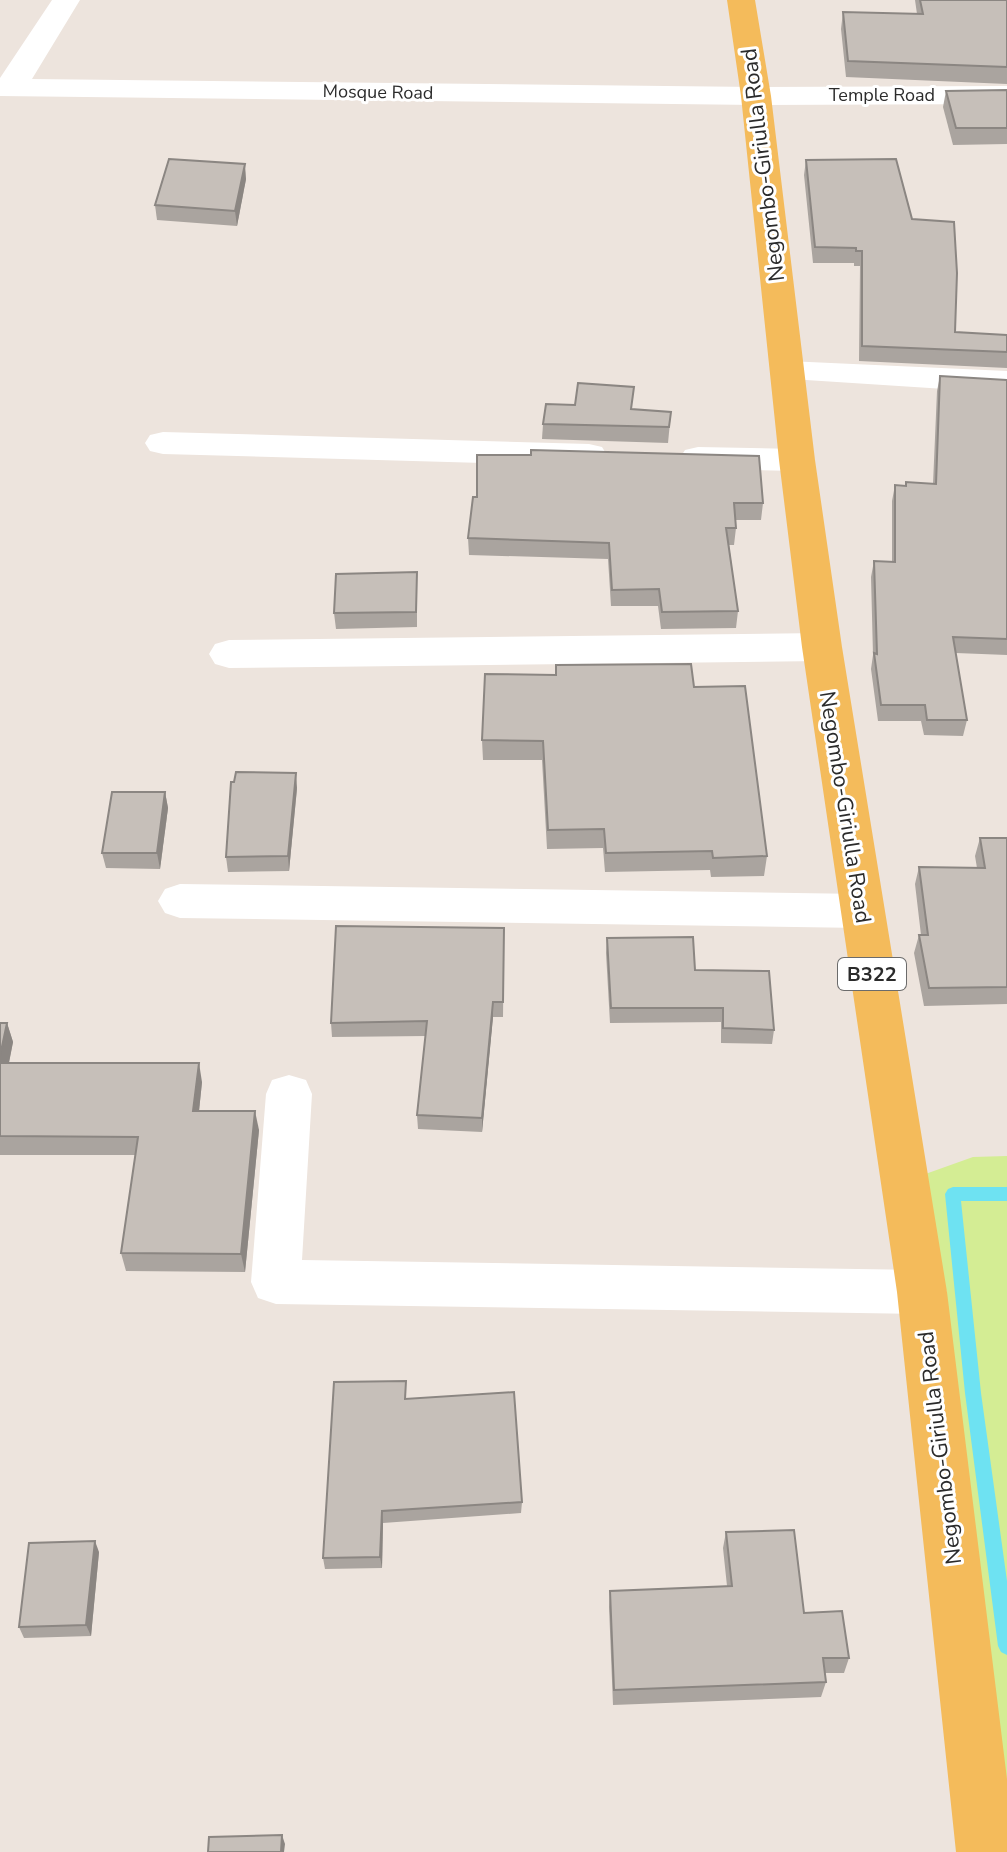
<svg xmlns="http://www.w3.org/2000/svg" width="1007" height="1852" viewBox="0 0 1007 1852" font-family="'Nunito Sans',sans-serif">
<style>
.pitch{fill:#d4ed94}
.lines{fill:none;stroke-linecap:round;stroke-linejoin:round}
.stream{fill:#6ee2f2;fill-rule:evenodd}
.minor{fill:#fff;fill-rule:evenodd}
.major{fill:#f4bb5b;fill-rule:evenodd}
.wall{fill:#aaa49f}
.shaded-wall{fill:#8b8682}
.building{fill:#c6bfb9;stroke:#8b8682;stroke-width:2}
.labels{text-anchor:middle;stroke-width:6;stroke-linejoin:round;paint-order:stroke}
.far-street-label{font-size:18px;fill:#2b2b2b;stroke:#fff}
.shield{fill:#fff;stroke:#6b6b6b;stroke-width:2}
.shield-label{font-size:20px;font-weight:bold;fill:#2b2b2b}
.street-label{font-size:22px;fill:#2b2b2b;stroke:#fff}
</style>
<rect width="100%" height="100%" fill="#ede4dd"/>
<polygon class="pitch" points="1007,1156 1007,1852 903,1182 973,1157"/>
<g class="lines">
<polygon class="stream" points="953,1187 1007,1187 1007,1201 961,1201 981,1393 1007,1581 1007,1655 1001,1652 998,1646 965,1393 945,1194 948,1189"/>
<g class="minor">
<polygon points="52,0 80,0 32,79 756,87 1007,86 1007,104 756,105 0,96 0,78"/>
<polygon points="787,361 1007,371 1007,393 775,378 770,371 775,364"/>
<polygon points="163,432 589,444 602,447 607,455 602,463 589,466 163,454 150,451 145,443 150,435"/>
<polygon points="698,447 797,449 810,452 815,460 810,468 797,471 698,469 685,466 680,458 685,450"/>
<polygon points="822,633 836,637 842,647 836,657 822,661 229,668 215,664 209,654 215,644 229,640"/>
<polygon points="180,884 862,894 877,899 884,911 877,923 862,928 180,918 165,913 158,901 165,889"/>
<polygon points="289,1075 306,1080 312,1094 302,1260 922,1270 940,1276 947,1292 940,1308 922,1314 276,1304 258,1298 251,1282 266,1094 272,1080"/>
</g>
<polygon class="major" points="727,0 755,0 771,96 815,460 842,647 947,1292 1007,1779 1007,1852 956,1852 897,1292 802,647 779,460 741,96"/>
</g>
<g class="wall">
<polygon points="915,0 1007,0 1007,84 846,77 841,29 843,12 917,14"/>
<polygon points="1007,90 1007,144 953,145 943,107 946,91"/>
<polygon points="806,160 912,219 955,332 1007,335 1007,368 859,361 860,266 854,266 854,263 813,263 804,175"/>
<polygon points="246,179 237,226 157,220 155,205"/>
<polygon points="940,376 1007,380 1007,655 956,653 967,720 963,736 924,735 921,721 878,721 871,669 873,655 871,577 874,561 892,562 892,501 895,485 905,486 933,484 937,391"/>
<polygon points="632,409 671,412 668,443 542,439 543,424"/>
<polygon points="477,497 763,503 761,520 735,520 736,528 734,545 729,545 738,611 736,628 661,629 658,606 611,606 608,559 469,555 468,538"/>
<polygon points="417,572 417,627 336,629 334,613"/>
<polygon points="694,687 767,856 764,876 711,877 710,870 605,872 603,848 547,849 542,760 483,760 482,740"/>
<polygon points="297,788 289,871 228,872 226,857"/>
<polygon points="165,792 168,808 160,869 106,868 102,853"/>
<polygon points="980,838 1007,838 1007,1004 924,1006 914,953 919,935 921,935 915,884 919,867 977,868 975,856"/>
<polygon points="504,928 503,1017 493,1017 482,1132 418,1129 417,1115 426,1036 332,1037 331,1023"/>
<polygon points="607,938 695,970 774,1030 772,1044 721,1043 721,1022 610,1023 606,953"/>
<polygon points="0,1023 7,1023 13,1042 9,1063 202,1082 199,1111 259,1130 245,1272 126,1271 121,1253 135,1155 0,1155"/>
<polygon points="407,1399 522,1502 521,1513 383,1523 382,1568 325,1569 323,1558"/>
<polygon points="726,1532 849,1658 844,1673 825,1673 826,1682 821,1697 613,1705 609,1607 610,1591 727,1586 723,1548"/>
<polygon points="99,1552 91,1636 24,1638 19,1627"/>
</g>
<g class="shaded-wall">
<polygon points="245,164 246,179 237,226 235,211"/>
<polygon points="296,773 297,788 289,871 288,856"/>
<polygon points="165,792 168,808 160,869 157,853"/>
<polygon points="493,1002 493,1017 482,1132 482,1118"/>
<polygon points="7,1023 13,1042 5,1082 0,1067 0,1056"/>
<polygon points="199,1063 202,1082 197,1130 193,1111"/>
<polygon points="255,1111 259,1130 245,1272 241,1254"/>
<polygon points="382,1511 383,1523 382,1568 380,1557"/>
<polygon points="95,1541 99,1552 91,1636 86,1625"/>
<polygon points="282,1835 285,1844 284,1852 281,1852"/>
</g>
<g class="building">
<polygon points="920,0 1007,0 1007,67 848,61 843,12 923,14"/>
<polygon points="1007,90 1007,128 956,128 946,91"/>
<polygon points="169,159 245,164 235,211 155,205"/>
<polygon points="896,159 912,219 954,222 957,273 955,332 1007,335 1007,352 862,346 862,251 856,251 856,248 815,247 806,160"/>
<polygon points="940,376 1007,380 1007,639 953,637 967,720 927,720 925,705 881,705 874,653 877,654 874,561 895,562 895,485 906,486 906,482 936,484"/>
<polygon points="578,383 634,387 631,409 671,412 669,427 543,424 546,404 575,405"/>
<polygon points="531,450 759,456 763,503 734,503 736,528 726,528 738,611 662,612 659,589 612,590 609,543 468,538 473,497 477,497 477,455 531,455"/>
<polygon points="417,572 416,612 334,613 336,574"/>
<polygon points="691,664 694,687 745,686 767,856 713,858 712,851 606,853 604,829 548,830 543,741 482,740 485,674 556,675 556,665"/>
<polygon points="236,772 296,773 288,856 226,857 231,782 234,782"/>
<polygon points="112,792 165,792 157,853 102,853"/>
<polygon points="980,838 1007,838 1007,987 929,988 919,935 928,935 919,867 985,868"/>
<polygon points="336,926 504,928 503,1002 493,1002 482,1118 417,1115 427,1021 331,1023"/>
<polygon points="693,937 695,970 769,971 774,1030 723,1028 723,1008 611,1008 607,938"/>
<polygon points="0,1023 7,1023 0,1056"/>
<polygon points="0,1063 199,1063 193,1111 255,1111 241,1254 121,1253 138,1137 0,1136"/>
<polygon points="406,1381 405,1399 514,1392 522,1502 382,1511 380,1557 323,1558 334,1382"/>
<polygon points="794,1530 804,1613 842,1611 849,1658 823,1658 826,1682 614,1690 610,1591 732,1586 726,1532"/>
<polygon points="95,1541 86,1625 19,1627 29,1543"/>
<polygon points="282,1835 281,1852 208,1852 209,1837"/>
</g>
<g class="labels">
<g class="far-street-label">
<text transform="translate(378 92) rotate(1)" y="6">Mosque Road</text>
<text x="882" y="101">Temple Road</text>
</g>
<rect class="shield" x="838" y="958" width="68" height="32" rx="6"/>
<g class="shield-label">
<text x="872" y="981">B322</text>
</g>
<g class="street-label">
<text transform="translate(762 165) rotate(-97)" y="8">Negombo-Giriulla Road</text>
<text transform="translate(846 807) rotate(81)" y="8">Negombo-Giriulla Road</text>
<text transform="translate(939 1448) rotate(-97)" y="8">Negombo-Giriulla Road</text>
</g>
</g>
</svg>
